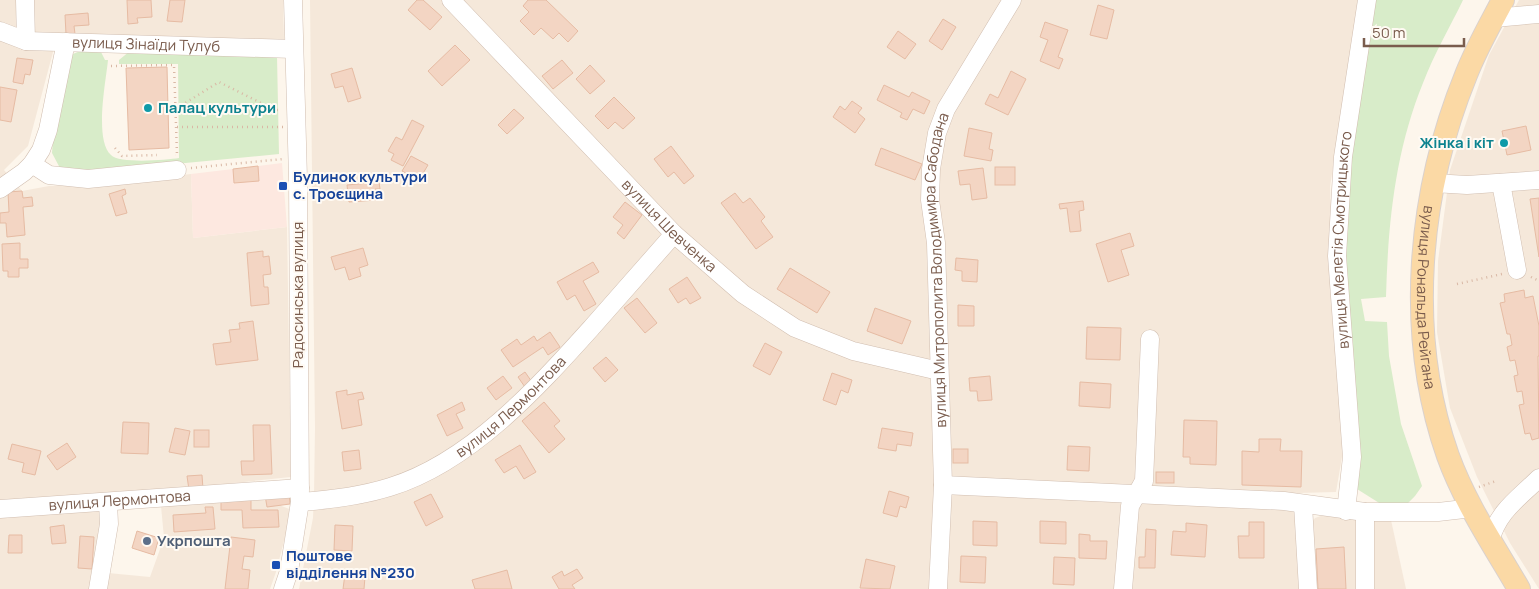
<svg xmlns="http://www.w3.org/2000/svg" width="1539" height="589" viewBox="0 0 1539 589" font-family="Manrope,sans-serif">
<style>
.residential{fill:#f5e8da}
.commercial{fill:#fde8e0}
.green{fill:#d8ecc9}
.building{fill:#f3d5c3;stroke:#e6bba3}
.lines{fill:none;stroke-linecap:round;stroke-linejoin:round}
.minor-casing{stroke:#d1beb0;stroke-width:19}
.major-casing{stroke:#dad1cd;stroke-width:24}
.path{stroke:#d9b8a5;stroke-width:2.5;stroke-dasharray:1 4;stroke-linecap:butt}
.minor{stroke:#fff;stroke-width:18}
.major{stroke:#fbd9a5;stroke-width:22}
.culture-dot{fill:#0f9aa8;stroke:#fffaf3;stroke-width:2}
.transit-dot{fill:#1a4fb4;stroke:#fffaf3;stroke-width:2}
.service-dot{fill:#5c6f8a;stroke:#fffaf3;stroke-width:2}
.labels{text-anchor:middle;stroke-width:4;stroke-linejoin:round;paint-order:stroke}
.street-label{font-size:15px;fill:#7a5c4d;stroke:#fffaf3}
.culture-label{font-size:15px;font-weight:bold;fill:#0d838f;stroke:#fffaf3;text-anchor:start}
.transit-label{font-size:15px;font-weight:bold;fill:#164399;stroke:#fffaf3;text-anchor:start}
.service-label{font-size:15px;font-weight:bold;fill:#4e5e75;stroke:#fffaf3;text-anchor:start}
</style>
<rect width="100%" height="100%" fill="#fdf6ec"/>
<g class="residential">
<polygon points="0,0 283,0 284,39 57,37 28,146 4,170 22,191 49,186 91,185 191,174 193,238 287,227 291,477 119,495 108,573 150,577 164,538 161,506 258,497 292,510 276,572 270,589 0,589"/>
<polygon points="310,0 1358,0 1330,187 1343,451 1336,492 1298,493 1302,589 299,589 313,518 314,495 315,428"/>
<polygon points="1519,0 1539,0 1539,589 1510,543 1477,477 1450,408 1437,332 1438,261 1450,170 1489,55"/>
<polygon points="1327,514 1391,520 1406,589 1314,589 1310,525 1315,518"/>
</g>
<polygon class="commercial" points="282,163 287,227 193,238 191,174"/>
<g class="green">
<path d="M1371,0h92c-13,27 -29,54 -40,83 -28,69 -35,140 -37,214l-25,2 4,22 22,1 2,34 12,68 21,62 -7,10 -10,10h-21l-27,-17 -3,-9 -14,-225z"/>
<path d="M83,50l18,2 4,8h3c-2,21 -14,80 3,95 8,9 56,5 68,3l-1,-94h-59v-4l11,-9 147,5 2,98 -198,19 -20,-3 -9,-17 3,-43 11,-48 7,-8z"/>
</g>
<g class="building">
<polygon points="127,0 151,0 152,17 137,18 138,23 128,24"/>
<polygon points="170,0 185,0 182,22 167,21"/>
<polygon points="417,0 423,0 442,17 430,30 408,10"/>
<polygon points="528,0 546,0 578,31 568,42 559,33 553,39 541,28 534,35 520,21 529,12 523,6"/>
<polygon points="1098,5 1114,10 1107,39 1090,35"/>
<polygon points="88,13 89,25 74,26 75,34 66,34 65,15"/>
<polygon points="943,19 956,27 942,50 929,41"/>
<polygon points="1045,22 1068,30 1058,57 1063,59 1059,69 1040,61 1048,40 1040,37"/>
<polygon points="898,31 916,44 905,59 887,47"/>
<polygon points="455,45 470,60 442,86 428,71"/>
<polygon points="17,58 33,60 30,75 25,74 23,84 13,82"/>
<polygon points="562,60 573,73 553,89 542,76"/>
<polygon points="590,65 605,81 590,94 576,79"/>
<polygon points="167,67 169,148 129,150 126,68"/>
<polygon points="352,68 361,98 348,102 343,86 335,88 331,74"/>
<polygon points="1011,71 1026,79 1008,115 985,104 990,94 998,98"/>
<polygon points="884,85 909,97 912,92 930,101 924,114 913,109 907,120 900,117 902,113 877,100"/>
<polygon points="0,87 17,90 11,122 0,120"/>
<polygon points="614,97 635,118 623,129 615,122 608,129 595,116"/>
<polygon points="852,101 862,108 858,113 865,119 855,133 833,117 840,106 845,110"/>
<polygon points="514,109 524,118 507,134 498,125"/>
<polygon points="412,120 424,126 403,166 391,160 394,154 388,151 396,137 402,140"/>
<polygon points="1526,126 1531,150 1507,155 1502,131"/>
<polygon points="969,128 992,133 989,149 993,150 991,161 964,156"/>
<polygon points="671,146 694,176 684,184 674,172 668,177 654,159"/>
<polygon points="881,148 922,164 915,180 875,165"/>
<polygon points="411,156 428,165 419,180 402,171"/>
<polygon points="258,166 259,181 234,183 233,169"/>
<rect x="995" y="167" width="20" height="18"/>
<polygon points="983,168 987,198 972,200 970,184 960,185 958,171"/>
<polygon points="379,182 380,189 375,189 376,200 349,202 347,185"/>
<polygon points="125,189 126,194 122,196 127,213 116,216 109,194"/>
<polygon points="22,191 23,198 32,197 33,206 23,207 25,235 7,237 6,223 0,223 0,213 9,212 8,192"/>
<polygon points="735,193 743,203 750,198 765,217 761,221 773,237 756,249 721,203"/>
<polygon points="1539,198 1539,257 1530,199"/>
<polygon points="1083,201 1084,210 1079,211 1081,231 1070,232 1067,208 1060,209 1059,204"/>
<polygon points="625,202 642,215 624,239 617,233 623,225 613,217"/>
<polygon points="1130,233 1134,246 1121,250 1129,275 1108,282 1096,244"/>
<polygon points="20,243 20,259 28,259 28,268 19,268 19,277 8,277 8,271 3,271 2,244"/>
<polygon points="363,248 368,265 359,268 361,276 349,280 345,267 335,270 331,257"/>
<polygon points="263,251 263,257 269,256 271,274 263,275 264,287 268,287 269,304 251,306 247,253"/>
<polygon points="956,258 978,260 977,282 962,281 962,271 955,270"/>
<polygon points="593,262 599,272 583,281 596,304 584,311 575,295 567,300 557,282"/>
<polygon points="790,268 830,292 817,313 777,289"/>
<polygon points="687,277 701,298 690,304 686,298 678,303 669,289"/>
<polygon points="1524,290 1525,298 1533,296 1539,326 1539,356 1538,356 1539,438 1532,440 1530,433 1525,434 1519,405 1524,404 1522,391 1517,392 1514,376 1518,375 1515,360 1510,361 1507,347 1512,345 1510,334 1507,334 1500,303 1505,302 1504,294"/>
<polygon points="637,298 657,323 645,333 624,308"/>
<polygon points="958,305 974,306 974,326 958,326"/>
<polygon points="875,308 911,321 902,344 867,331"/>
<polygon points="253,321 258,360 216,365 213,344 231,342 229,330 240,329 239,323"/>
<polygon points="1087,327 1121,328 1120,360 1086,359"/>
<polygon points="550,332 560,347 548,355 543,347 513,367 501,350 517,339 521,345 534,336 537,341"/>
<polygon points="765,343 782,352 770,375 753,366"/>
<polygon points="606,357 618,370 605,382 593,368"/>
<polygon points="525,372 534,385 527,390 518,377"/>
<polygon points="832,373 852,380 848,393 841,390 836,405 823,400"/>
<polygon points="503,376 512,388 496,400 487,388"/>
<polygon points="990,376 992,400 978,401 977,391 970,391 969,378"/>
<polygon points="1080,382 1111,384 1110,408 1079,406"/>
<polygon points="347,390 347,395 362,392 364,399 358,400 362,425 342,429 336,392"/>
<polygon points="462,402 465,410 456,414 463,428 447,436 437,415"/>
<polygon points="544,402 560,421 554,426 565,439 549,453 522,421"/>
<polygon points="1184,420 1217,421 1216,465 1190,464 1190,457 1183,457"/>
<polygon points="123,422 149,423 148,454 121,453"/>
<polygon points="253,425 270,425 272,474 242,475 241,461 254,461"/>
<polygon points="175,428 190,431 185,455 169,452"/>
<polygon points="882,428 913,433 911,446 897,444 896,451 878,448"/>
<rect x="194" y="430" width="15" height="17"/>
<polygon points="1259,439 1281,439 1280,451 1302,451 1301,487 1242,485 1242,451 1259,452"/>
<polygon points="67,443 76,457 57,470 47,456"/>
<polygon points="12,444 41,451 35,475 22,472 24,463 8,459"/>
<polygon points="520,445 536,472 524,479 516,466 504,473 495,460"/>
<polygon points="1068,446 1090,447 1089,471 1067,470"/>
<rect x="953" y="449" width="15" height="14"/>
<polygon points="359,450 361,469 344,471 342,452"/>
<rect x="1156" y="472" width="18" height="11"/>
<polygon points="202,475 203,489 189,490 187,476"/>
<polygon points="889,491 909,497 906,508 900,506 897,517 883,513"/>
<polygon points="289,492 290,504 267,507 265,495"/>
<polygon points="431,494 443,517 426,526 414,502"/>
<polygon points="251,498 251,510 278,510 279,527 243,528 242,510 221,510 221,499"/>
<polygon points="205,507 213,507 215,529 174,532 173,515 206,513"/>
<polygon points="973,521 997,522 997,546 973,545"/>
<polygon points="1040,521 1066,522 1066,544 1040,543"/>
<polygon points="1249,522 1264,522 1264,558 1239,558 1238,536 1249,536"/>
<polygon points="1186,523 1207,525 1205,557 1171,555 1173,531 1186,532"/>
<polygon points="64,525 66,543 52,544 50,527"/>
<polygon points="335,525 353,526 352,551 334,550"/>
<polygon points="1146,529 1156,530 1155,568 1139,568 1139,557 1145,557"/>
<polygon points="137,531 159,538 154,555 132,548"/>
<polygon points="1079,534 1090,535 1090,541 1107,541 1106,559 1079,558"/>
<polygon points="9,535 22,535 22,553 8,553"/>
<polygon points="80,536 94,537 92,569 78,568"/>
<polygon points="231,537 255,540 253,557 244,556 242,569 250,570 248,589 225,589"/>
<polygon points="1344,547 1346,589 1318,589 1316,549"/>
<polygon points="961,556 986,557 985,583 960,582"/>
<polygon points="1054,557 1075,558 1074,585 1053,584"/>
<polygon points="866,559 895,566 890,589 860,588"/>
<polygon points="577,569 583,578 572,585 575,589 559,589 552,577 562,571 564,576"/>
<polygon points="507,570 512,589 475,589 472,580"/>
<polygon points="345,574 365,577 364,589 343,589"/>
</g>
<g class="lines">
<g class="minor-casing">
<g id="minor">
<polyline points="25,0 26,41"/>
<path id="s1" d="M451,0l223,234 69,60 52,34 58,23 86,20"/>
<polyline points="1494,18 1539,14"/>
<path id="s2" d="M0,31l26,10 267,8"/>
<polyline points="32,164 49,175 88,179 177,170"/>
<polyline points="1433,183 1467,185 1539,180"/>
<polyline points="1501,183 1517,270"/>
<polyline points="0,189 24,172 32,164 41,150 48,130 66,42"/>
<polyline points="943,485 1284,501 1365,512 1438,512 1473,508"/>
<path id="s3" d="M300,502c29,-2 61,-6 90,-15 81,-25 148,-100 203,-161 27,-31 54,-61 81,-92"/>
<polyline points="1303,505 1308,589"/>
<path id="s4" d="M0,509l300,-21"/>
<path id="s5" d="M1346,511l6,-54 -15,-201 6,-99 24,-157"/>
<polyline points="1365,512 1365,589"/>
<path d="M1490,541c8,-30 28,-42 49,-63"/>
<polyline points="98,589 109,524 108,502"/>
<polyline points="283,589 289,571 300,502 298,178 293,0"/>
<path id="s6" d="M938,589l5,-104 -7,-242 -6,-43 1,-31 6,-36 9,-24 66,-109"/>
<polyline points="1123,589 1130,506 1144,481 1150,339"/>
</g>
</g>
<g class="major-casing">
<g id="major">
<path id="s7" d="M1503,0c-13,25 -27,49 -37,75 -48,118 -61,259 -18,381 17,47 46,90 71,133"/>
</g>
</g>
<g class="path">
<polyline points="111,66 174,65 177,155 175,155"/>
<polyline points="177,108 219,82 273,109"/>
<polyline points="177,109 281,110"/>
<polyline points="177,127 283,127"/>
<polyline points="115,148 122,156 157,155"/>
<polyline points="191,168 283,159"/>
<polyline points="1531,277 1539,281"/>
<polyline points="1457,284 1502,274"/>
<polyline points="1479,487 1496,481"/>
</g>
<use href="#minor" class="minor"/>
<use href="#major" class="major"/>
</g>
<g class="culture-dot">
<circle cx="148" cy="108" r="5"/>
<circle cx="1504" cy="143" r="5"/>
</g>
<g class="transit-dot">
<rect x="278" y="181" width="10" height="10" rx="2.5"/>
<rect x="271" y="560" width="10" height="10" rx="2.5"/>
</g>
<circle class="service-dot" cx="147" cy="541" r="5"/>
<g class="labels">
<g class="street-label">
<text dy="5" stroke="none"><textPath href="#s2" startOffset="148">вулиця Зінаїди Тулуб</textPath></text>
<text dy="5" stroke="none"><textPath href="#s1" startOffset="314">вулиця Шевченка</textPath></text>
<text dy="5" stroke="none"><textPath href="#s5" startOffset="272">вулиця Мелетія Смотрицького</textPath></text>
<text dy="5" stroke="none"><textPath href="#s6" startOffset="320">вулиця Митрополита Володимира Сабодана</textPath></text>
<text transform="translate(298 295) rotate(-90)" y="5">Радосинська вулиця</text>
<text dy="5" stroke="none"><textPath href="#s7" startOffset="312">вулиця Рональда Рейгана</textPath></text>
<text dy="5" stroke="none"><textPath href="#s3" startOffset="238">вулиця Лермонтова</textPath></text>
<text dy="5" stroke="none"><textPath href="#s4" startOffset="120">вулиця Лермонтова</textPath></text>
</g>
<g class="culture-label">
<text x="158" y="113">Палац культури</text>
<text x="1494" y="148" text-anchor="end">Жінка і кіт</text>
</g>
<g class="transit-label">
<text x="293" y="182">Будинок культури<tspan x="293" dy="17">с. Троєщина</tspan></text>
<text x="286" y="561">Поштове<tspan x="286" dy="17">відділення №230</tspan></text>
</g>
<g class="service-label">
<text x="157" y="546">Укрпошта</text>
</g>
</g>
<path d="M1364 38v8h100v-8" fill="none" stroke="#7a5c4d" stroke-width="2.5"/>
<text x="1372" y="38" font-size="15" fill="#7a5c4d" stroke="#fffaf3" stroke-width="4" paint-order="stroke">50 m</text>
</svg>
